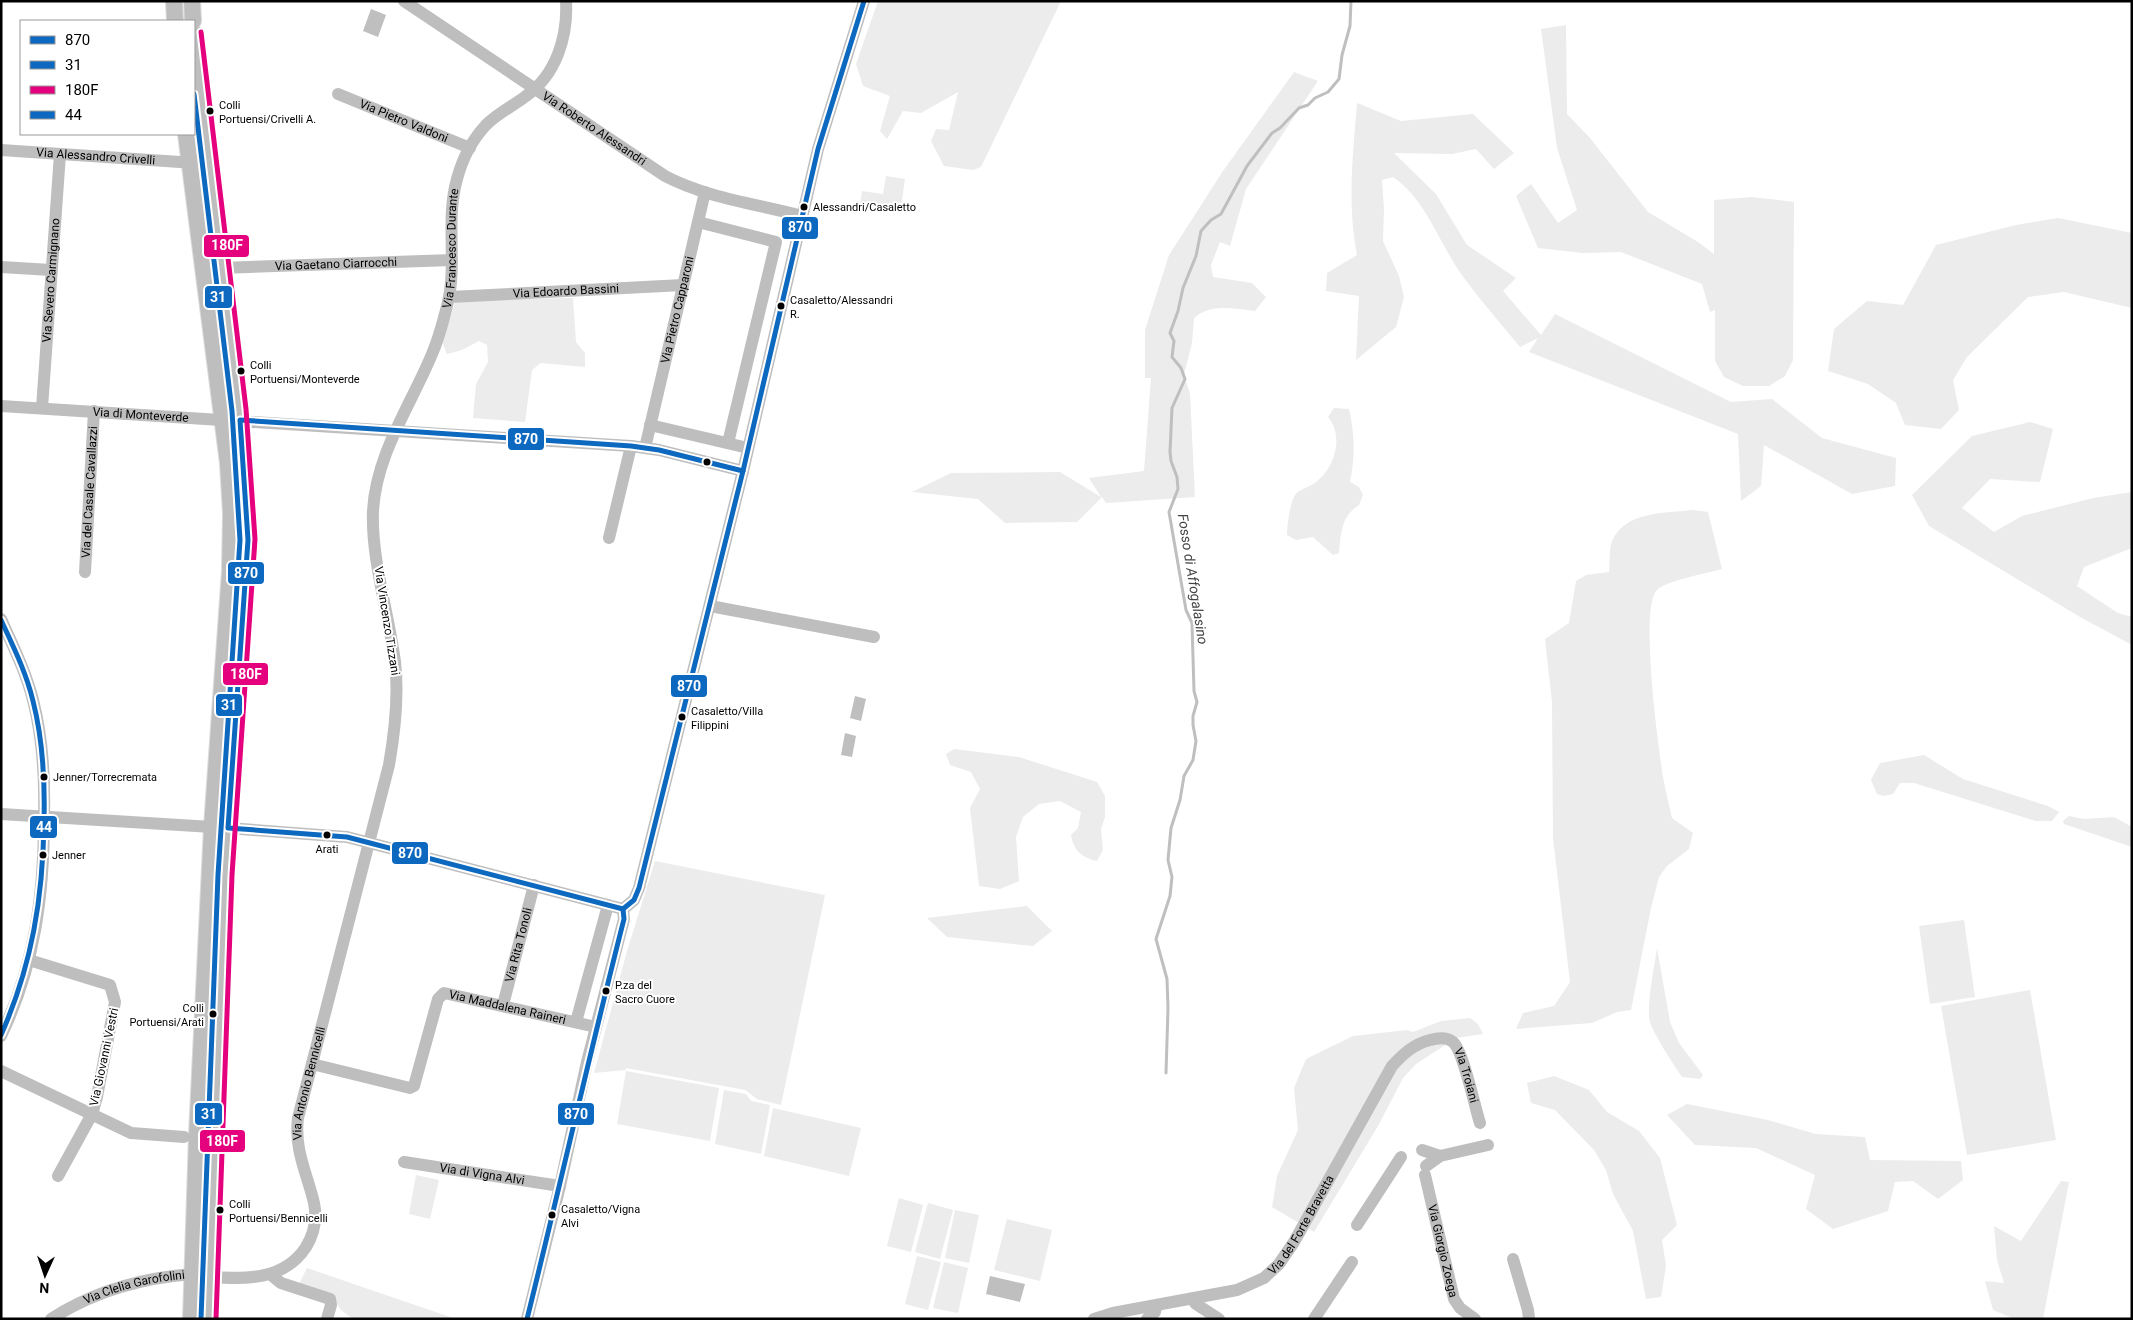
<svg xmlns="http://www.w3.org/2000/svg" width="2133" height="1320" viewBox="0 0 2133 1320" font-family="Roboto,sans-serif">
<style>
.green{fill:#ececec}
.water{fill:#bfbfbf}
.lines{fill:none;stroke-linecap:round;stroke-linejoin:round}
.stream{stroke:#bfbfbf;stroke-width:3}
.major-casing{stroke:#dbdbdb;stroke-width:18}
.minor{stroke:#bebebe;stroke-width:12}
.major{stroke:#bebebe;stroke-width:16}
.bus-1-casing{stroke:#fff;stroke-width:9}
.bus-2-casing{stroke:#fff;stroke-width:9}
.bus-3-casing{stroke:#fff;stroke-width:9}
.bus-4-casing{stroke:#fff;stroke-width:9}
.bus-1{stroke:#0c69bf;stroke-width:5}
.bus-2{stroke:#0c69bf;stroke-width:5}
.bus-3{stroke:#e5007d;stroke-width:5}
.bus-4{stroke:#0c69bf;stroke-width:5}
.bus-dot{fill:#000;stroke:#fff;stroke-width:2}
.labels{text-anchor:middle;stroke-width:4;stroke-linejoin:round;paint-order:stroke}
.bus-label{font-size:11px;fill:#000;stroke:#fff;text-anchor:start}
.street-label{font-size:12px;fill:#000;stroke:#fff}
.water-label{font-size:14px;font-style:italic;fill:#444;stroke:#fff}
.line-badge{stroke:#fff;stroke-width:2}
.badge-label{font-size:14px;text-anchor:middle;font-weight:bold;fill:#fff}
</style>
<rect width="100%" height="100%" fill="#fff"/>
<g class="green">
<polygon points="878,1 1061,1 981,167 973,170 944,166 931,141 936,129 949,130 958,92 921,113 903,111 887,139 880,131 890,96 863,86 856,64"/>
<polygon points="1566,25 1567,114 1590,138 1648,212 1698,242 1714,254 1714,200 1752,197 1794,202 1793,360 1785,376 1769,386 1743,386 1724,377 1715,361 1715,310 1710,312 1702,284 1621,252 1583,253 1538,248 1516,196 1531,184 1558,223 1577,210 1557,148 1541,29"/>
<path d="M1294,72l24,9 -72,108 -16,57 -10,-4 -9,23 2,12 39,6 14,14 -11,14c-22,-2 -43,-8 -61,7l-2,25 -8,32 6,18 5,104 -89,6 -4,-6 -25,25 -72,1 -27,-24 -66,-7 39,-19 109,-1 41,25 -12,-19 55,-7 7,-93h-6v-48l24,-75 54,-84z"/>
<path d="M1357,103l44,18 72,-7 41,39 -20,16 -18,-20 -24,5 -58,-1 42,41 31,51 49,33 -13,13 38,44 14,-21 176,88 41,-3 50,39 74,20 -1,28 -43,8 -88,-49 -3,41 -20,15 -3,-67 -209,-82 9,-14 -18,9c-19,-23 -39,-46 -56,-69 -24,-32 -37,-78 -71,-101l-11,3 2,29 -1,32 16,35 5,21 -8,30 -40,33 3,-64 -33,-5 1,-18 30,-18c-10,-49 -4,-102 0,-152z"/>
<polygon points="886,176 905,179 900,213 860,206 862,191 883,194"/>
<polygon points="2058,218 2132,233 2132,308 2064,292 2028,297 1967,357 1953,380 1959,410 1941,429 1905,425 1896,403 1868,384 1828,371 1834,329 1867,301 1903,305 1936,245 2016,225"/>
<polygon points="573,298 576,342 585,353 585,367 541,363 532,370 525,422 473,418 476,384 488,362 487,345 479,341 462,350 447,354 442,342 455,303 463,300"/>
<path d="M1334,408l15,1c6,25 6,48 1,73l9,5 4,8 -4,10c-18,11 -18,29 -20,48l-6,2 -20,-18 -17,3 -9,-5c0,-9 3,-31 7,-38 3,-7 13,-9 19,-13 21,-13 32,-47 15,-67z"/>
<polygon points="2030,422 2053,429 2040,482 1990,479 1962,508 1994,532 2022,516 2093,498 2132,492 2132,548 2084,567 2077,586 2118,613 2132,617 2132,645 2080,617 1929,526 1912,495 1972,436"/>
<path d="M1693,510l15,2 14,57c-14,4 -57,12 -65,21 -17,17 0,145 4,173 2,18 7,37 11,55l21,15 -4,16 -22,17 -8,11 -8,31 -20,102 -14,2 -25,11 -76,6 7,-16 31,-7 16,-24 -17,-144 -1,-136 -7,-63 24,-16 7,-42 10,-6 23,-3c1,-9 0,-23 3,-31 13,-30 54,-28 81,-31z"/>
<path d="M954,749l65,8 78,25 8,14v21l-4,12 2,21 -6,11c-15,-3 -24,-11 -26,-26l7,-7 3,-16 -21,-11 -21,3 -16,13 -7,20 3,44 -19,8 -21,-3 -9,-78 10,-19 -9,-17 -21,-7 -4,-11z"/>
<polygon points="1924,755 1963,779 2048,806 2059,812 2052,821 2036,821 1914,783 1900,783 1893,794 1884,796 1877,794 1871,780 1880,763"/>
<polygon points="2069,816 2084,819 2114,817 2132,827 2132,847 2064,824 2063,821"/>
<polygon points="655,861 825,895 781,1105 757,1099 745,1090 626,1068 626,1070 594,1073 627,951"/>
<polygon points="1027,906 1052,931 1033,946 947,937 927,918"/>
<polygon points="1964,920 1975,997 1930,1004 1919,926"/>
<path d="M1657,948l13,74 9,21 24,32 -3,4 -18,-2c-7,-10 -32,-48 -33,-59 -1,-23 5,-48 8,-70z"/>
<polygon points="2030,990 2056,1140 1967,1155 1941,1006"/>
<polygon points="1470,1018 1478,1024 1483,1034 1456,1038 1416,1064 1403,1078 1378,1126 1314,1232 1272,1207 1277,1176 1298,1130 1294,1088 1306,1059 1353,1036 1407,1030 1413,1032 1441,1021"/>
<polygon points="626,1071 719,1088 710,1141 617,1124"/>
<polygon points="1554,1076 1589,1090 1607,1112 1639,1131 1660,1158 1677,1225 1662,1240 1666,1266 1661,1297 1646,1299 1633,1231 1613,1194 1606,1170 1594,1150 1555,1110 1531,1103 1527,1083"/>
<polygon points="724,1090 746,1094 751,1101 770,1105 761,1154 715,1144"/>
<polygon points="1687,1104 1768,1120 1816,1134 1865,1137 1870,1160 1961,1161 1963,1180 1938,1199 1913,1181 1895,1182 1888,1211 1833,1229 1806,1209 1815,1175 1756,1148 1695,1145 1667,1115"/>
<polygon points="773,1108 861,1128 849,1176 764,1156"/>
<polygon points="416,1175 439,1180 430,1219 409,1214"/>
<polygon points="2061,1181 2069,1182 2043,1319 2015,1319 1993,1310 1985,1281 2004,1283 1997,1260 1994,1226 2021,1241"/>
<polygon points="899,1198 923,1205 911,1252 887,1246"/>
<polygon points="928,1203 953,1210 940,1259 915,1252"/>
<polygon points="955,1210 979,1215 969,1263 945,1258"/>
<polygon points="1007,1219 1052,1230 1040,1281 994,1270"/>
<polygon points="917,1256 941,1262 928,1310 905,1304"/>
<polygon points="944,1262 968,1268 958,1313 933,1308"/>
<polygon points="307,1268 456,1319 353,1319 341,1310 334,1299 299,1284"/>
</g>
<g class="water">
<polygon points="371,9 386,15 378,37 363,31"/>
<polygon points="855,696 866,699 861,721 850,718"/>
<polygon points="845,733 856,736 852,757 841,755"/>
<polygon points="990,1276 1025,1284 1020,1302 986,1294"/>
</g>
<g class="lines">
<polyline class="stream" points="1166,1073 1168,1008 1167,979 1156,939 1170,896 1172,877 1168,860 1171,828 1180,800 1184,776 1193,760 1196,741 1193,725 1193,716 1197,702 1194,691 1192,623 1186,610 1169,512 1178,489 1177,477 1171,461 1170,452 1172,408 1185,379 1181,368 1172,357 1174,341 1170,333 1178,311 1183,288 1196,256 1201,231 1211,220 1221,214 1247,166 1272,133 1280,128 1299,108 1308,105 1315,98 1328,92 1339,79 1342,55 1350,26 1351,1"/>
<g class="major-casing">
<g id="major">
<polyline points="174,1 175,21"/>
<polyline points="192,1 193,21"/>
<polyline points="194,33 239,410 248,540 225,875 208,1319"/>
<polyline points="186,134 228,463 231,513 230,571 212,827 197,1135 191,1319"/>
</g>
</g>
<g class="minor">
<path id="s1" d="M404,1l261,175c42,22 92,28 137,40"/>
<path id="s2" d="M338,94l132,54"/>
<path id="s3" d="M1,150l179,12 28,-1"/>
<polyline points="698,222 776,242 728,443"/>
<polyline points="1,267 51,270"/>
<path id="s4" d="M221,268l231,-8"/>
<path id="s5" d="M450,297l233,-12"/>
<path id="s6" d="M1,406l630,40 28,4 84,21"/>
<path id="s7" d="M42,408l18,-254"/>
<polyline points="650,425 748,448"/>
<path id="s8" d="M645,448l60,-256"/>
<polyline points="609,538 631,446"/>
<path id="s9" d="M85,572l9,-161"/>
<polyline points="710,606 874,637"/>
<path d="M1,619c12,27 25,53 32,81 10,39 12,78 11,117 0,78 -9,148 -43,219"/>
<polyline points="1,814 212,827"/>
<polyline points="228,828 347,837 623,909"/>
<polyline points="623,909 634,900 639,888 743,471 818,149 864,1"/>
<polyline points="29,960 110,985 115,1002 97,1097 92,1114 58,1176"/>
<path id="s10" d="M503,1005l31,-120"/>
<polyline points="576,1022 608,905"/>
<path id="s11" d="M312,1064l98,24 4,-2 24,-87 6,-6 152,34"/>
<polyline points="1,1071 131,1133 184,1137"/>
<polyline points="1422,1150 1440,1156"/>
<path id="s12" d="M404,1162l156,24"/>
<polyline points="1426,1166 1440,1156 1488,1145"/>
<path id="s13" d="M1425,1175l29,124 6,9 15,11"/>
<polyline points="1357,1225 1401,1157"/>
<polyline points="1513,1259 1528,1310 1529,1319"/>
<polyline points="270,1274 281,1283 330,1299 331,1305 327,1319"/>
<path id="s14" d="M209,1277c36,2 75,4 97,-30 8,-13 11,-29 8,-44 -7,-30 -20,-53 -16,-85l91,-353c6,-34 10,-69 6,-103 -6,-48 -24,-103 -22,-151 3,-57 38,-106 59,-157 7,-16 11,-32 15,-48 11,-41 -2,-85 10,-127 5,-19 15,-39 29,-54 12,-12 27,-19 40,-29 30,-21 42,-59 40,-95"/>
<polyline points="1192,1299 1196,1304 1219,1319"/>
<path id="s15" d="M51,1319c43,-28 90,-41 141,-45"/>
<polyline points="527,1319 560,1186 587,1062 624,919 623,909"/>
<path id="s16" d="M1094,1319l19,-6 124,-23 27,-12 15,-14 15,-22 98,-176c11,-12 22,-22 38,-26 7,-2 17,-3 23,2 10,8 22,66 27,81"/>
<polyline points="1147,1319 1155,1312 1156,1306"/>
<polyline points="1314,1319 1352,1262"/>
</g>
<use href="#major" class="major"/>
<g class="bus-1-casing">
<g id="bus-1">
<polyline points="623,909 347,837 228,828 248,540 240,420 631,446 659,450 743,471"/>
<polyline points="623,909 634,900 639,888 743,471 818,149 864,1"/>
<path d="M527,1319c33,-133 63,-267 97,-400l-1,-10"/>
</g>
</g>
<g class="bus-2-casing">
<polyline id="bus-2" points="194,94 232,411 240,540 218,875 201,1319"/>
</g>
<g class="bus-3-casing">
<polyline id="bus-3" points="201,32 246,409 255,539 232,875 216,1319"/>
</g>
<g class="bus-4-casing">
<path id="bus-4" d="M1,620c12,26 25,52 32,81 10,39 12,80 11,120 -1,77 -12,144 -43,214"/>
</g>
<use href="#bus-1" class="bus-1"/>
<use href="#bus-2" class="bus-2"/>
<use href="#bus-3" class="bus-3"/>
<use href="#bus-4" class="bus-4"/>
</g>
<g class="bus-dot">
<circle cx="210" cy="111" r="4.5"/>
<circle cx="804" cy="207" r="4.5"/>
<circle cx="781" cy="306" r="4.5"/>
<circle cx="241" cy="371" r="4.5"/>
<circle cx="707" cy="462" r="4.5"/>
<circle cx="682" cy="717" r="4.5"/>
<circle cx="44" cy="777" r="4.5"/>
<circle cx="327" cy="835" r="4.5"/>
<circle cx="43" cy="855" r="4.5"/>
<circle cx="606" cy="991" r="4.5"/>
<circle cx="213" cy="1014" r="4.5"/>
<circle cx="220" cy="1210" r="4.5"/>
<circle cx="552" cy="1215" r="4.5"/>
</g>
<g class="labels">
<g class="bus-label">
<text x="219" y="109">Colli<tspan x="219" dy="14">Portuensi/Crivelli A.</tspan></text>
<text x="813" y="211">Alessandri/Casaletto</text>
<text x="790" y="304">Casaletto/Alessandri<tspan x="790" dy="14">R.</tspan></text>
<text x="250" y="369">Colli<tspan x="250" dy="14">Portuensi/Monteverde</tspan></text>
<text x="691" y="715">Casaletto/Villa<tspan x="691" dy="14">Filippini</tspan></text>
<text x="53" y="781">Jenner/Torrecremata</text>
<text x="327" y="853" text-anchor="middle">Arati</text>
<text x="52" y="859">Jenner</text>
<text x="615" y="989">P.za del<tspan x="615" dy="14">Sacro Cuore</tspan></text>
<text x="204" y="1012" text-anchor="end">Colli<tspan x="204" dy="14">Portuensi/Arati</tspan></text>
<text x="229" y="1208">Colli<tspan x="229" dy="14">Portuensi/Bennicelli</tspan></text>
<text x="561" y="1213">Casaletto/Vigna<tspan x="561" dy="14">Alvi</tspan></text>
</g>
<g class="street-label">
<text dy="4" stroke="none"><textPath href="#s2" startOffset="71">Via Pietro Valdoni</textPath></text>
<text dy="4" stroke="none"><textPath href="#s1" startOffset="229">Via Roberto Alessandri</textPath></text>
<text dy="4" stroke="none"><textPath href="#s3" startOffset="95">Via Alessandro Crivelli</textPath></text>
<text dy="4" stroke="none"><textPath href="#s14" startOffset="1138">Via Francesco Durante</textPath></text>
<text dy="4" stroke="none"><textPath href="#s4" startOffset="115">Via Gaetano Ciarrocchi</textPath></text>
<text dy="4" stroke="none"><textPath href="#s7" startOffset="128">Via Severo Carmignano</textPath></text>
<text dy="4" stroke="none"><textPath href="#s5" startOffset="116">Via Edoardo Bassini</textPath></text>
<text dy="4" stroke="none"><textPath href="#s8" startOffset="142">Via Pietro Capparoni</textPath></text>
<text dy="4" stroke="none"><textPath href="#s6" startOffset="140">Via di Monteverde</textPath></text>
<text dy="4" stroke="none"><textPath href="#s9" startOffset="80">Via del Casale Cavallazzi</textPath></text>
<text transform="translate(387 621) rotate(81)" y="4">Via Vincenzo Tizzani</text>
<text dy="4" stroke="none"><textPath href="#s10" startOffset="62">Via Rita Tonoli</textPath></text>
<text dy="4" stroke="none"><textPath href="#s11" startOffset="269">Via Maddalena Raineri</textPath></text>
<text transform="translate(104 1057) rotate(-78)" y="4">Via Giovanni Vestri</text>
<text dy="4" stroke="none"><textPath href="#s16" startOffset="531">Via Troiani</textPath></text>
<text dy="4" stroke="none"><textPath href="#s14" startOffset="276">Via Antonio Bennicelli</textPath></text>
<text dy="4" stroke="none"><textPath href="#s12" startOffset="79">Via di Vigna Alvi</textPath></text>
<text dy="4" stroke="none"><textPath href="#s16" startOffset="241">Via del Forte Bravetta</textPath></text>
<text dy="4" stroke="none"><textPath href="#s13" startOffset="78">Via Giorgio Zoega</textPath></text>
<text dy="4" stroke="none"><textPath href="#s15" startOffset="90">Via Clelia Garofolini</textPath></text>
</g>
<g class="water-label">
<text transform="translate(1193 579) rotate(81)" y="5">Fosso di Affogalasino</text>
</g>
</g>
<g class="line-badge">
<rect x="781" y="216" width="38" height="24" rx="5" fill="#0c69bf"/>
<rect x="203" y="234" width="47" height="24" rx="5" fill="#e5007d"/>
<rect x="204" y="285" width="29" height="24" rx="5" fill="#0c69bf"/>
<rect x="507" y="427" width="38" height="24" rx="5" fill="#0c69bf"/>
<rect x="227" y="561" width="38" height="24" rx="5" fill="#0c69bf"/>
<rect x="222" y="662" width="47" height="24" rx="5" fill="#e5007d"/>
<rect x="670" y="674" width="38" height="24" rx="5" fill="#0c69bf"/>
<rect x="215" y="693" width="28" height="24" rx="5" fill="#0c69bf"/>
<rect x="29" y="815" width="29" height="24" rx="5" fill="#0c69bf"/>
<rect x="391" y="841" width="38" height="24" rx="5" fill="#0c69bf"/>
<rect x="557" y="1102" width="38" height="24" rx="5" fill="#0c69bf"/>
<rect x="194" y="1102" width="29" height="24" rx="5" fill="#0c69bf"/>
<rect x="199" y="1129" width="47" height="24" rx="5" fill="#e5007d"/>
</g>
<g class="badge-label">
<text x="800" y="232">870</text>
<text x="227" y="250">180F</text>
<text x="218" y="302">31</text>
<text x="526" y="444">870</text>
<text x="246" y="578">870</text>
<text x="246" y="679">180F</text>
<text x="689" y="691">870</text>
<text x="229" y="710">31</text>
<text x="44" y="832">44</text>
<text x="410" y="858">870</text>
<text x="576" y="1119">870</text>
<text x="209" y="1119">31</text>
<text x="222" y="1146">180F</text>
</g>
<rect width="2133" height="1320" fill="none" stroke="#000000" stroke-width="5"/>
<rect x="20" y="20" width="175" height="115" fill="#ffffff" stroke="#999999"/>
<rect x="30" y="36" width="25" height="8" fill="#0c69bf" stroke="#999999"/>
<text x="65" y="45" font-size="15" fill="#000000">870</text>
<rect x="30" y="61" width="25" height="8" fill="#0c69bf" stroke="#999999"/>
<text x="65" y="70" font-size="15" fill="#000000">31</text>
<rect x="30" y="86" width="25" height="8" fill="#e5007d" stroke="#999999"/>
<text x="65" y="95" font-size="15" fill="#000000">180F</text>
<rect x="30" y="111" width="25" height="8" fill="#0c69bf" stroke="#999999"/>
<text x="65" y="120" font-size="15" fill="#000000">44</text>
<g transform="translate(45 1275) rotate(183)" stroke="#ffffff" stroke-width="4" paint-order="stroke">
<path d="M0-4L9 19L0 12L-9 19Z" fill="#000000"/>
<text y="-8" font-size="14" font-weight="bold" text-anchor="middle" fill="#000000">N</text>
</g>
</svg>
